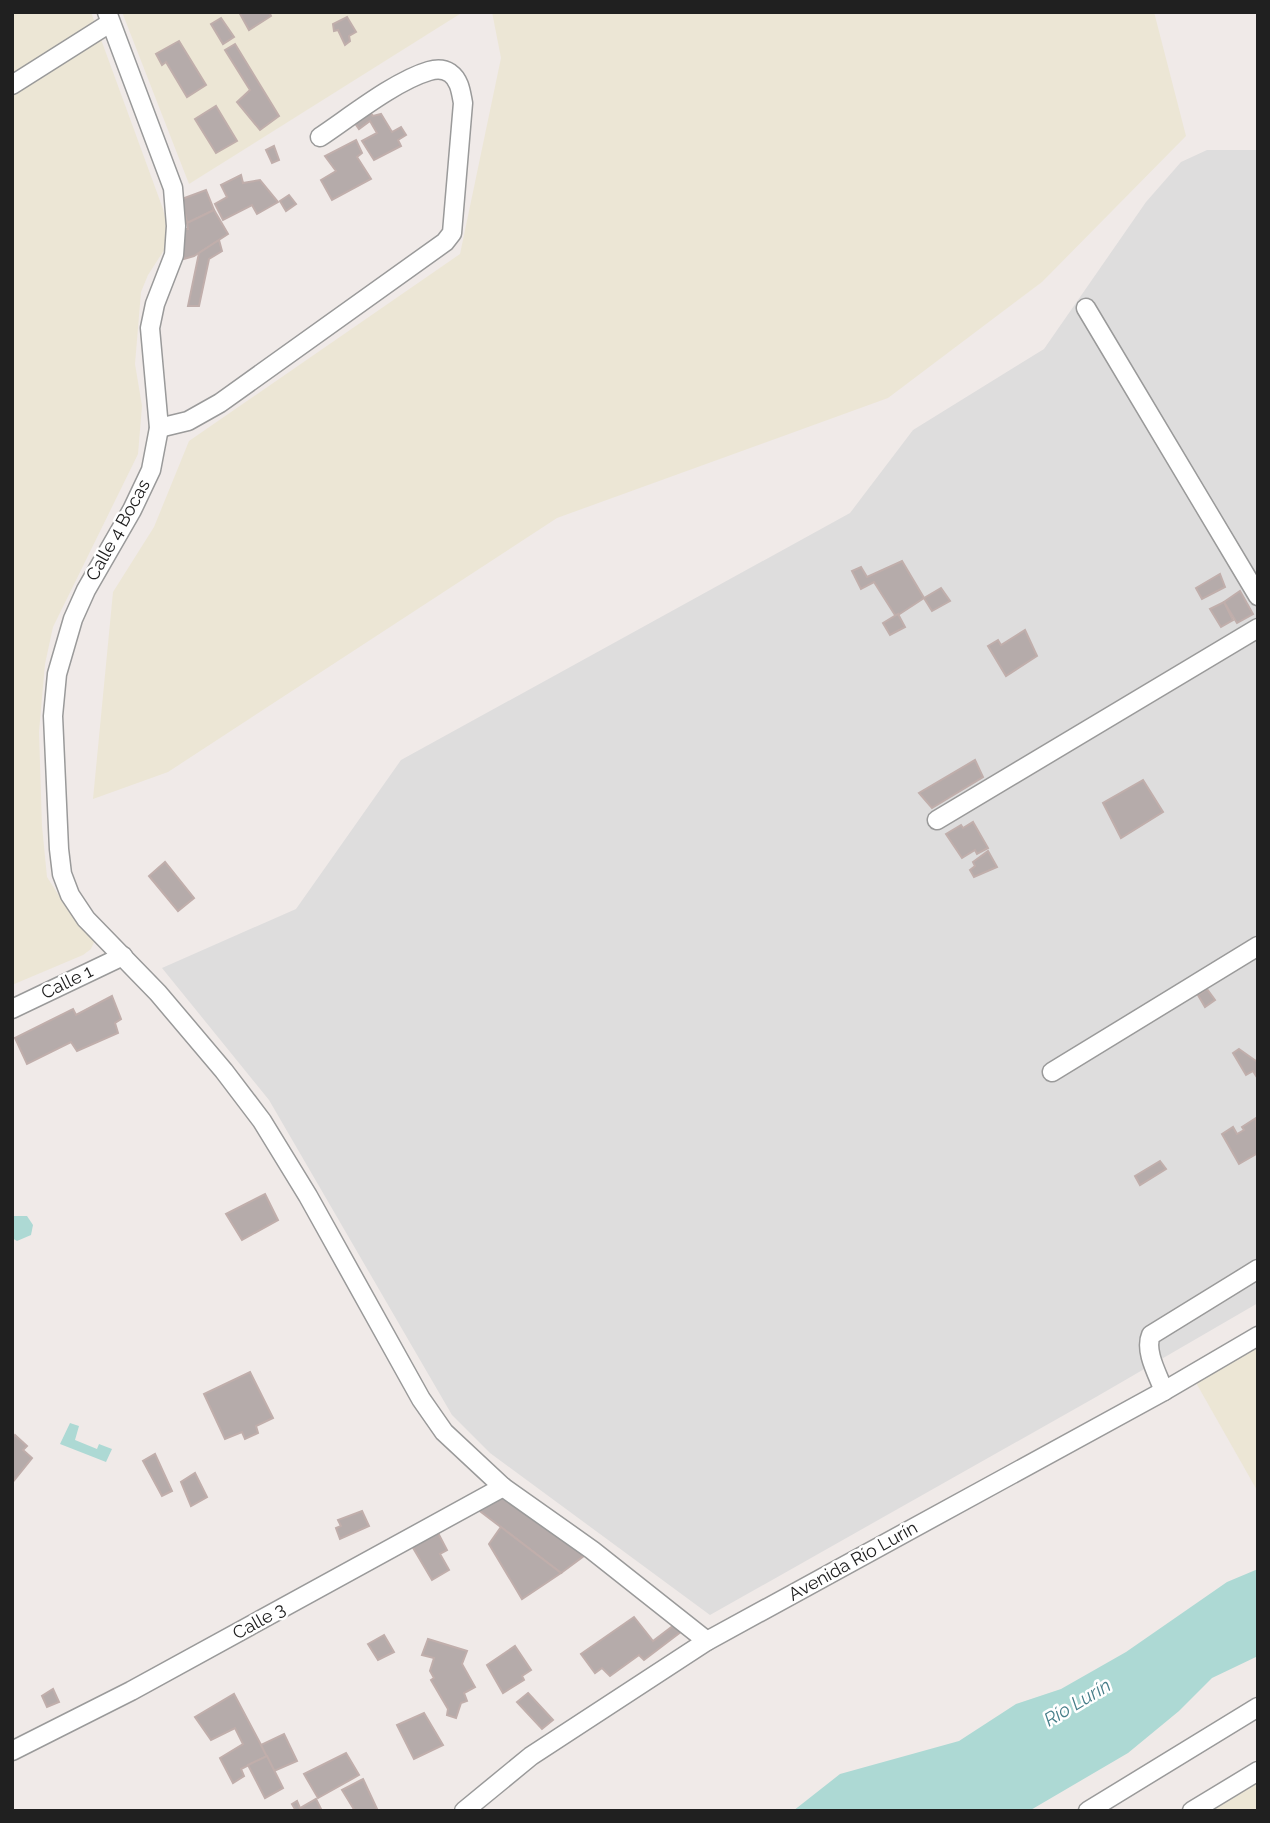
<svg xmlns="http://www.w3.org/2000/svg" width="1270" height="1823" viewBox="0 0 1270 1823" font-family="Raleway,sans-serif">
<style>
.residential{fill:#dedddd}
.farmland{fill:#ece6d5}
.water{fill:#add9d4}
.building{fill:#b5abaa;stroke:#c0aeab;stroke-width:2}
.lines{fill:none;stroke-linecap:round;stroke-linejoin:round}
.minor-casing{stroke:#9a9a9a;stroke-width:21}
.minor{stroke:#fff;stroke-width:18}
.labels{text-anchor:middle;stroke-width:5;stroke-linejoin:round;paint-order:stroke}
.street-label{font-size:18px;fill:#202020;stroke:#fff}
.water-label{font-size:19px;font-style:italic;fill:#477e89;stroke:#fff}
</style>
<rect width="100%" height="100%" fill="#f0eae8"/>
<polygon class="residential" points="1207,150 1258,150 1258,1303 1096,1397 710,1615 490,1453 452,1415 269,1100 162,968 296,909 401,760 850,513 913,430 1044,349 1146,202 1181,162"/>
<g class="farmland">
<polygon points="12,12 91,12 163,209 168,230 166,247 148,275 141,292 135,364 142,406 138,454 53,627 45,664 39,732 42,826 47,877 70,913 87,928 94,942 91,949 83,955 12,985"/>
<polygon points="122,12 463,12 189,184"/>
<polygon points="492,12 1154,12 1186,136 1042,282 888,398 557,518 168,772 93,799 113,592 154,527 189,441 460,254 501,58"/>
<polygon points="1258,1343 1258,1492 1195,1381"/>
<polygon points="1258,1781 1258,1811 1206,1811"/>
</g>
<g class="water">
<polygon points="12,1216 27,1216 33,1225 31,1235 17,1241 12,1238"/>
<polygon points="70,1423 79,1426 75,1440 97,1449 99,1444 112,1449 106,1462 60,1444"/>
<polygon points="1258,1569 1258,1656 1212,1678 1179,1711 1128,1753 1029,1811 793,1811 840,1774 959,1741 1016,1704 1061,1689 1126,1652 1227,1582"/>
</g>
<g class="building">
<polygon points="239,12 269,12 271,16 249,30"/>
<polygon points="347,17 356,32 349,36 350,41 345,45 338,30 334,31 333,24"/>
<polygon points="221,18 234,37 223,44 211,24"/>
<polygon points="179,41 206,85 187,97 166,62 162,65 156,54"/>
<polygon points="235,44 279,116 260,130 237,102 250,90 225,50"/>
<polygon points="216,106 237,141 216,153 195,119"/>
<polygon points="368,110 373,116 381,114 392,132 401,127 406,135 398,140 401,146 374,160 362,141 377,133 370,121 359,129 352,119"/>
<polygon points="356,140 362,153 357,157 371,179 332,200 321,180 336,171 325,156"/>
<polygon points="274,146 279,160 272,163 266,150"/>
<polygon points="241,175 243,183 260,180 278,202 257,214 252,205 223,220 215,204 227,197 221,185"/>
<polygon points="206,190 214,210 187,223 182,199"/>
<polygon points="289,195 296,204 286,211 280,201"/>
<polygon points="214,210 228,234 194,256 184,259 182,229 188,229 187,223"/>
<polygon points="219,240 222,251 209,259 199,306 188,306 199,253"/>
<polygon points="902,561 924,598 898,615 895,615 874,582 861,589 852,571 861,567 867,577"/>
<polygon points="1220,574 1225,587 1202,599 1196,588"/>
<polygon points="941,588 950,601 932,611 924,598"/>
<polygon points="1240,591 1253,614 1237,623 1224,602"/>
<polygon points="1224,602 1233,620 1221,627 1210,609"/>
<polygon points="898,614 905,627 890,635 883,623"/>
<polygon points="1025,630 1037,656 1006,676 988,646 998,640 1001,645"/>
<polygon points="975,760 983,777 932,808 919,793"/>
<polygon points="1143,780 1163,812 1121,838 1103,803"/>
<polygon points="973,822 988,848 977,854 975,850 962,858 946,834 961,825 963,828"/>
<polygon points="988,851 997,867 974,877 970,870 975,866 973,862"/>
<polygon points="165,862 194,898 178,911 149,876"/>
<polygon points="1207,989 1215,1000 1205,1007 1198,995"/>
<polygon points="112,996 121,1019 115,1023 118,1033 77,1051 71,1042 27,1064 15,1038 73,1009 76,1015"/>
<polygon points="1239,1049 1256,1061 1258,1059 1258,1079 1253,1071 1246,1075 1233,1053"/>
<polygon points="1256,1118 1258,1153 1239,1164 1222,1134 1233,1127 1237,1134 1244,1130 1242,1127"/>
<polygon points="1160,1161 1166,1169 1140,1185 1135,1176"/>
<polygon points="265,1194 278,1220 242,1240 226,1214"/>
<polygon points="250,1372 273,1418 256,1426 258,1433 245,1439 242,1432 225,1439 204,1394"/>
<polygon points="15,1435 27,1446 23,1450 32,1458 12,1483 12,1439"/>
<polygon points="155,1454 172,1491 162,1496 143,1461"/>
<polygon points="195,1473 207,1497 191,1506 181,1482"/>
<polygon points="503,1487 592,1550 561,1573 472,1505"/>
<polygon points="362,1511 369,1526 340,1539 336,1528 341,1526 338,1520"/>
<polygon points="501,1527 561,1573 522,1599 489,1544"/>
<polygon points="437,1531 447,1550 440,1554 449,1570 432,1580 412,1546"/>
<polygon points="634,1617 653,1641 678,1622 686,1628 644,1660 639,1655 610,1676 602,1668 595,1673 581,1654"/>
<polygon points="384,1635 394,1652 378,1660 368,1644"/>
<polygon points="428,1639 467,1651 462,1664 475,1687 464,1693 467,1701 461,1703 456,1718 447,1715 448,1709 431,1680 434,1678 430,1671 434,1658 422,1655"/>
<polygon points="515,1646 531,1670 522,1676 524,1680 503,1693 487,1665"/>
<polygon points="53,1689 59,1702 47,1707 42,1696"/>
<polygon points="528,1693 553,1720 542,1729 517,1702"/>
<polygon points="234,1694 267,1756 241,1769 244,1776 233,1783 220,1758 243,1744 235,1728 211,1740 195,1717"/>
<polygon points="424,1713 443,1745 414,1759 397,1725"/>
<polygon points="284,1734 297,1761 274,1771 261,1745"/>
<polygon points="346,1753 359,1775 318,1798 304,1774"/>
<polygon points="267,1756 283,1788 265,1798 248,1765"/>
<polygon points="363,1779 378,1811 355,1811 342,1790"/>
<polygon points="316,1799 322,1811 296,1811 292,1804 297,1801 300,1808"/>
</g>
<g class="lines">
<g class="minor-casing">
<g id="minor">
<polyline points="107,12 173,188 176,226 174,255 155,304 150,328 159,428 151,470 132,510 86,590 73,619 57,674 53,716 59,849 62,874 70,895 86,919 158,993 224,1071 262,1121 308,1196 421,1399 444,1432 503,1487 592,1550 707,1641"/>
<polyline points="12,85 110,23"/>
<polyline points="1086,308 1258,596"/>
<path d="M159,428l29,-7 32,-18 225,-161 7,-9 11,-130c-2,-10 -3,-23 -13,-30 -6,-4 -14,-4 -21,-2 -34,10 -79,46 -109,66"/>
<polyline points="937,820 1258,628"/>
<polyline points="12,1009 123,956"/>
<polyline points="1052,1072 1258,946"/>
<path d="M1164,1391c-6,-16 -20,-40 -13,-56l107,-66"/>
<polyline points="12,1751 131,1691 503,1487"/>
<polyline points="464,1811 531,1756 707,1641 1164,1391 1258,1336"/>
<polyline points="1088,1811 1258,1707"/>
<polyline points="1192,1811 1258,1771"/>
</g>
</g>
<use href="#minor" class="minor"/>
</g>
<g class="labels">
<g class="street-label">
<text transform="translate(118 530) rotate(-61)" y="6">Calle 4 Bocas</text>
<text transform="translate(67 982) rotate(-26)" y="6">Calle 1</text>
<text transform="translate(853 1561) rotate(-29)" y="6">Avenida Río Lurín</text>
<text transform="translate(259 1621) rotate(-29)" y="6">Calle 3</text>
</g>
<g class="water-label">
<text transform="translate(1077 1702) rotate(-31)" y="7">Río Lurín</text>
</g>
</g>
<rect width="1270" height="1823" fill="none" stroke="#202020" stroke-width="28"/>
</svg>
